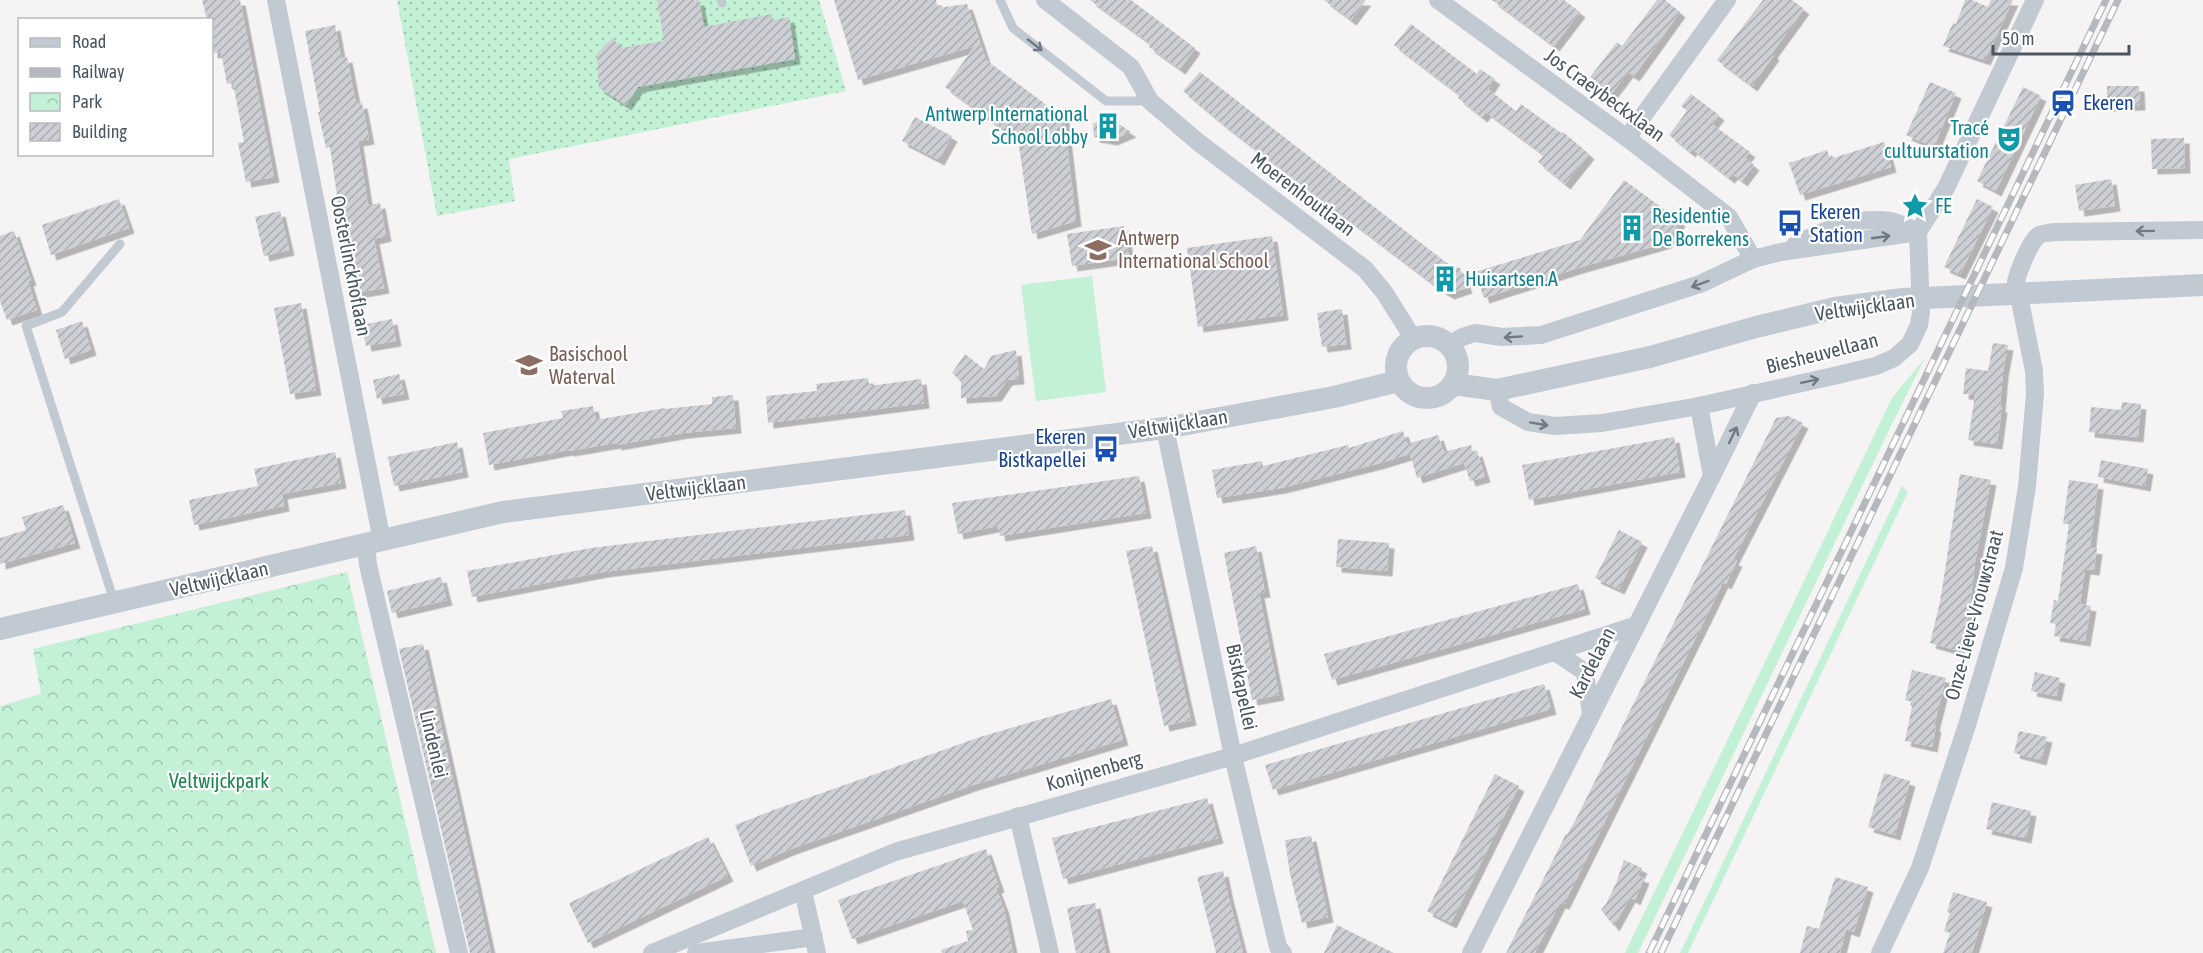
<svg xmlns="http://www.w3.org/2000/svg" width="2203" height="953" viewBox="0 0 2203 953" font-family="'Asap Condensed',sans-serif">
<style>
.grass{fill:#c3f1d5}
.park{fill:url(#park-crowns)}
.garden{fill:url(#garden-dots)}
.building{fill:url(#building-hatch);filter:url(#shadow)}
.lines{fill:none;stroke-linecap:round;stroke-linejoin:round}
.service{stroke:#c1cad2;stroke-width:9}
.minor{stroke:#c1cad2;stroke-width:18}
.tertiary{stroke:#c1cad2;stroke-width:22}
.rail-casing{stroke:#b5b8bd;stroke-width:7}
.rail{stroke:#fff;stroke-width:4.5;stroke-dasharray:14;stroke-linecap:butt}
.oneway{stroke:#6e7983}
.labels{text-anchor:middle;stroke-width:4.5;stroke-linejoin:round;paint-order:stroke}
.street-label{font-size:20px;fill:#4a5661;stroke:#fff}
.transit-label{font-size:20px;fill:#164399;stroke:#fff;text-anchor:start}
.culture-label{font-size:20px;fill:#0d838f;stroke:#fff;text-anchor:start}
.education-label{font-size:20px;fill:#785e54;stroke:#fff;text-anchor:start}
.park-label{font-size:20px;fill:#17864f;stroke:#fff}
</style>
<defs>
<pattern id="park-crowns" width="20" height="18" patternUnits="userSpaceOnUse" patternTransform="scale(1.5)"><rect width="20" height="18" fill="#c3f1d5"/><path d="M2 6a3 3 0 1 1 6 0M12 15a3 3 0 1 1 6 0" fill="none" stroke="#a0c6b0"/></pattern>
<pattern id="garden-dots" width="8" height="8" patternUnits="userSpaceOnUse" patternTransform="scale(1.5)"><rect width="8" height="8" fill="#c3f1d5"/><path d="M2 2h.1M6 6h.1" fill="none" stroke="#a0c6b0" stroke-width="1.8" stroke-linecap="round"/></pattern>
<pattern id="building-hatch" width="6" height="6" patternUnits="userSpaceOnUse" patternTransform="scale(1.5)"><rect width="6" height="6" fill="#cdcfd5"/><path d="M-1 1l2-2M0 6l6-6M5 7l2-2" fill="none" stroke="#a8abb0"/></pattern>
<filter id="shadow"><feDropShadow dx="5.5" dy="5.5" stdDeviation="0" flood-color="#0004"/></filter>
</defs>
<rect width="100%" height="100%" fill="#f5f3f3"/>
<g class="grass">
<polygon points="1092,276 1106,392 1036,401 1021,285"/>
<polygon points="1925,358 1890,428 1638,953 1625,953 1892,398"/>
<polygon points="1902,486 1908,492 1688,953 1680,953"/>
</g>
<polygon class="park" points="347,572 436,953 0,953 0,706 41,694 33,649"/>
<polygon class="garden" points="397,0 819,0 846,91 509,159 515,201 437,216"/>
<g class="building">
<polygon points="202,0 240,0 274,177 246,182 238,143 244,142 233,83 227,84 221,52 212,53 212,20 207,20"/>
<polygon points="657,0 699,0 704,27 772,14 773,20 789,17 795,59 638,87 626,105 599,88 597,53 612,38 622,48 664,41"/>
<polygon points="834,0 936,0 938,8 967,4 986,60 1064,118 1076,221 1032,234 1018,140 945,87 975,46 858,80"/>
<polygon points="1090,0 1131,0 1195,48 1180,69 1149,47 1151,44"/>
<polygon points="1324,0 1366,0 1351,20"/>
<polygon points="1492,0 1564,0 1580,12 1554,46"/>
<polygon points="1657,0 1665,0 1680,12 1634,76 1628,72 1612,93 1590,77 1617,42 1622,46"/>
<polygon points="1763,0 1792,0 1804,9 1772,53 1774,55 1752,86 1717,60"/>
<polygon points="1965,0 1972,0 1988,7 1991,0 2013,0 1985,60 1943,46 1953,23 1956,24"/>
<polygon points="1411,24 1477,74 1480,69 1495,79 1488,89 1516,111 1521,104 1561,133 1563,132 1589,154 1565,184 1538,162 1544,155 1486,112 1482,117 1458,98 1460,95 1394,45"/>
<polygon points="335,25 341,58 347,57 356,104 362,103 369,139 358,141 368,205 380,203 386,236 374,239 384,288 356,293 339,210 330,147 326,148 318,112 320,112 305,31"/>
<polygon points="1200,72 1452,267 1460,268 1467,288 1449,294 1437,287 1225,126 1183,91"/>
<polygon points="1930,82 1956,93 1934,147 1906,135"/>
<polygon points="2107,86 2139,86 2140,105 2107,106"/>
<polygon points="2023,87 2041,96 1996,191 1977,181"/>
<polygon points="1691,94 1719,115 1712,124 1750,152 1745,158 1754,165 1742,181 1733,174 1729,178 1692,149 1690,152 1669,135 1687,111 1681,106"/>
<polygon points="915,117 952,136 939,160 902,141"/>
<polygon points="1108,117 1131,132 1112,140 1094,137 1093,124"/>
<polygon points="2184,138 2185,168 2152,169 2151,139"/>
<polygon points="1884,142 1891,167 1800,195 1789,163 1827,150 1830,159"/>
<polygon points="2111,179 2115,206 2079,211 2075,185"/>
<polygon points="1624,180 1680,221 1666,243 1578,268 1484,298 1475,272 1580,240"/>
<polygon points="119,199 129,228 51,255 42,225"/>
<polygon points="1977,199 1993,207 1960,274 1944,267"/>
<polygon points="280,211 289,250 264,256 255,217"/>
<polygon points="1124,226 1129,258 1072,266 1067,234"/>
<polygon points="14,231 31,280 28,281 37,310 7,320 0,301 0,236"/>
<polygon points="1272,236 1283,315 1198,327 1187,248"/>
<polygon points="301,303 316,390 290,394 274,308"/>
<polygon points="1342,309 1346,344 1322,347 1317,313"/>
<polygon points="392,319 396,341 366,346 362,325"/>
<polygon points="82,321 91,350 65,359 56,330"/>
<polygon points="1993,343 2008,345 2003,372 2000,407 2002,407 1997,444 1968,440 1975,395 1963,394 1966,368 1988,371"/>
<polygon points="1016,350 1019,379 1007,380 996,396 961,398 961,381 952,373 965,354 984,369 991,356"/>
<polygon points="399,374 404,394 377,399 373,380"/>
<polygon points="868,378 869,386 921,379 924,403 768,423 766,396 817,391 816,384"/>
<polygon points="733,395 736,428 684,433 616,445 616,443 569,451 568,450 489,465 483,433 563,418 561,411 593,406 596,420 665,408 665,409 712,404 712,397"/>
<polygon points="2122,402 2141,404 2138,437 2089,432 2091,407 2121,410"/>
<polygon points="1788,416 1803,423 1733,560 1737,561 1726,584 1723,582 1709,611 1564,904 1560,903 1535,953 1506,953 1566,834 1567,835 1576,819 1776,418"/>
<polygon points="1403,431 1407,444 1438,435 1444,452 1471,445 1473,452 1477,451 1485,477 1470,481 1464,463 1417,478 1410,454 1377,464 1281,488 1217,498 1212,470 1262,461 1263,466 1348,445 1349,448"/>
<polygon points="1674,437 1680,472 1529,500 1522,465"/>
<polygon points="457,442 463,472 394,486 388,457"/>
<polygon points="335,452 341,483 282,494 284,506 194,525 189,500 258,486 254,469"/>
<polygon points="2101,460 2148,469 2145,486 2098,477"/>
<polygon points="1960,474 1991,480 1975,563 1969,612 1959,651 1930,643 1940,602"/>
<polygon points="1139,476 1146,513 1000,536 998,526 958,534 952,503"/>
<polygon points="2069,480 2098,484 2090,548 2097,549 2094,570 2085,569 2080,604 2091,606 2085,641 2054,636 2056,624 2050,623 2054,600 2058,601 2069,524 2063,524"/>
<polygon points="63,505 75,543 0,564 0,538 26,530 22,517"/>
<polygon points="905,510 909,535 603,572 472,597 467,571 591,548"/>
<polygon points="1619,530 1642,542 1619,589 1595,578"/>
<polygon points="1338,539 1389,543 1387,571 1336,567"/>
<polygon points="1152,546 1191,720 1164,726 1126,551"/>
<polygon points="1256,546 1265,592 1259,593 1279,695 1252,700 1224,553"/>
<polygon points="441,577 447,600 392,613 387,591"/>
<polygon points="1578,584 1585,609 1332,680 1324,654"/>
<polygon points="423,644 473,870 491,953 470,953 399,649"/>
<polygon points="1912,670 1946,678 1934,726 1936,726 1932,747 1905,741 1913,702 1905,700"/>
<polygon points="2035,672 2060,678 2056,696 2031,691"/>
<polygon points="1544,684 1551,709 1273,790 1265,765"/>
<polygon points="1111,699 1123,740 973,785 791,849 751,866 735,825 771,811 980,737"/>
<polygon points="2019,731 2047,737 2041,760 2014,753"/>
<polygon points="1884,773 1910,781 1895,835 1868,827"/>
<polygon points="1495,774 1519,786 1451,923 1427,911"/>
<polygon points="1207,798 1218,838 1063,879 1052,838"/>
<polygon points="1992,802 2031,811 2026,838 1986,829"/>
<polygon points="1311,836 1328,917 1302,923 1290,874 1285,840"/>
<polygon points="708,837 728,876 588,943 569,903"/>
<polygon points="986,849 999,887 996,888 1004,909 1013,953 942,953 941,950 968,941 966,931 973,930 963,901 852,939 838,900"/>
<polygon points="1624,860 1642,868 1638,876 1644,878 1635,900 1630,897 1614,926 1601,910 1606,904 1616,883"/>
<polygon points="1223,871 1228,895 1243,953 1216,953 1197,877"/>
<polygon points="1835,877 1868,887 1854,932 1846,929 1840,953 1800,953 1807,926 1819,929"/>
<polygon points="1953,892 1987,902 1972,953 1943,953 1950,933 1944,931 1950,913 1947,912"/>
<polygon points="1095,903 1106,953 1076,953 1067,908"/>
<polygon points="1337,925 1353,933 1394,953 1324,953"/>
</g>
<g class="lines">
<g class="service">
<polyline points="721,0 722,3"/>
<polyline points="1000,0 1013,28 1106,101 1150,101"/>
<polyline points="114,601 26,326 62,312 120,244"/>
</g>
<g class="minor">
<polyline points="276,0 382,541"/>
<polyline points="1045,0 1131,67 1150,101 1198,142 1365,269 1384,292 1413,338"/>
<polyline points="1438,0 1627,138 1729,217 1753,259"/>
<polyline points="1627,138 1727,0"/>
<polyline points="1918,232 1946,188 2035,0"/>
<path d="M1795,245c29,-15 60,-29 95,-24 8,1 18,7 26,10"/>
<polyline points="1450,345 1462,337 1475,333 1502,337 1541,335 1700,284 1753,259 1781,252 1918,232"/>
<polyline points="1497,390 1501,407 1528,422 1555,426 1602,423 1699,406 1829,377 1876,366 1894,358 1910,344 1919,325 1921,313 1918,232"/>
<polyline points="1699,406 1712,476"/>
<polyline points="1165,428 1233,756 1278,947 1283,953"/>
<polyline points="366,545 368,565 459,953"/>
<polyline points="1555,652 1585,672 1591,714"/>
<polyline points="1018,816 1050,953"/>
<polyline points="803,891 817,953"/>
<polyline points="652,953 895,852 1233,756 1637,625"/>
<polyline points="696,953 814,937"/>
<polyline points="1471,953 1712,476 1753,393"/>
<path d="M1880,953l40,-85 47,-143 47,-157 13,-82 8,-92 -1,-23 -18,-90c3,-11 14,-40 23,-46 3,-2 11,-2 15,-3l149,-2"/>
</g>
<g class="tertiary">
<circle cx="1427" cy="367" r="31"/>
<polyline points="1453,384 1497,390 1650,357 1756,327 1835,308 1903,299 2203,285"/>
<polyline points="0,629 503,512 1165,428 1334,397 1398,381"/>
</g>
<g class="rail-casing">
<g id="rail">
<polyline points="1649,953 2106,0"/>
<polyline points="1661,953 2118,0"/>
</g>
</g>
<use href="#rail" class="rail"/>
</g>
<defs><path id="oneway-shaft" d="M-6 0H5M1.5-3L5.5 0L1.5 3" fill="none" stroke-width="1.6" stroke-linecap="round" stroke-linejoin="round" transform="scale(1.5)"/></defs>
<g class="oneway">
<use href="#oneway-shaft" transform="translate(1035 45) rotate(38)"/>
<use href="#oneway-shaft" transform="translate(2145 231) rotate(179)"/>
<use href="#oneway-shaft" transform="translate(1881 237) rotate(-8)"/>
<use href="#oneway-shaft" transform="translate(1700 284) rotate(159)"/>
<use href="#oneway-shaft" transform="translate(1513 337) rotate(176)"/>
<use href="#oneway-shaft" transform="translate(1810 381) rotate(-12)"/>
<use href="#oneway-shaft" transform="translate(1539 424) rotate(10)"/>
<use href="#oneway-shaft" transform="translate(1733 435) rotate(-64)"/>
</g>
<defs>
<g id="station-bare" transform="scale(2.07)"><path d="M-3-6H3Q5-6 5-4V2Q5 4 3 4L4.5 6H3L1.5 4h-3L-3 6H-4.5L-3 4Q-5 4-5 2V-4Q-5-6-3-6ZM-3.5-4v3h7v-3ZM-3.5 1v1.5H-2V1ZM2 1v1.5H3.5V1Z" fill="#1a4fb4" stroke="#fff" stroke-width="2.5" paint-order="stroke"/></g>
<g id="building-bare" transform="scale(2.07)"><path d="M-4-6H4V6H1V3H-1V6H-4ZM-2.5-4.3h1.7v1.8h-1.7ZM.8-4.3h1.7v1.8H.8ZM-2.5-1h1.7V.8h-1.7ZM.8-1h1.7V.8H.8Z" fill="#0f9aa8" stroke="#fff" stroke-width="2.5" paint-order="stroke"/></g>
<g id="theatre-bare" transform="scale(2.07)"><path d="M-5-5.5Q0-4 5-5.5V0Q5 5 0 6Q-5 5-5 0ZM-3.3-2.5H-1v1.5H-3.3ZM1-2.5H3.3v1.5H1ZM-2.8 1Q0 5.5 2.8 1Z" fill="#0f9aa8" stroke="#fff" stroke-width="2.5" paint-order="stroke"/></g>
<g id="sight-bare" transform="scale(2.07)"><path d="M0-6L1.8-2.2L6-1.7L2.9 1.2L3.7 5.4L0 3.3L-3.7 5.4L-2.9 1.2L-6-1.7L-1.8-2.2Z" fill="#0f9aa8" stroke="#fff" stroke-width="2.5" paint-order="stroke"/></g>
<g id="bus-bare" transform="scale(2.07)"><path d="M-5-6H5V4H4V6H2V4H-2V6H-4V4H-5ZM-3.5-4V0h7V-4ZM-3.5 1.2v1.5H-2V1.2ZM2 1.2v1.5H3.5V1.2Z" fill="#1a4fb4" stroke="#fff" stroke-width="2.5" paint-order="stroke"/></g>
<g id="school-bare" transform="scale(2.07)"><path d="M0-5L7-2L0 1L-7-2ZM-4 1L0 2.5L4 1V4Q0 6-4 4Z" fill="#8d6e63" stroke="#fff" stroke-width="2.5" paint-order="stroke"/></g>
</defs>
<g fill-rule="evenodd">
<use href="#station-bare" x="2063" y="103"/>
<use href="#building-bare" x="1108" y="126"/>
<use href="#theatre-bare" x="2009" y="139"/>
<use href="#sight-bare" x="1915" y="206"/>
<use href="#bus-bare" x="1790" y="223"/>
<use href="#building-bare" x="1632" y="228"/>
<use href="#school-bare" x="1098" y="250"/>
<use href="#building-bare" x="1445" y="279"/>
<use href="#school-bare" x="529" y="365"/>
<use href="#bus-bare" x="1106" y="449"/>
</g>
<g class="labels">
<g class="street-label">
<text transform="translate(1605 95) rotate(36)" y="7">Jos Craeybeckxlaan</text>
<text transform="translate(1303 194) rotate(37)" y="7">Moerenhoutlaan</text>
<text transform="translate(351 266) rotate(79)" y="7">Oosterlinckhoflaan</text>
<text transform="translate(1865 307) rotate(-8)" y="7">Veltwijcklaan</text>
<text transform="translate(1822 353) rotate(-14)" y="7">Biesheuvellaan</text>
<text transform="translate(1178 424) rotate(-9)" y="7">Veltwijcklaan</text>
<text transform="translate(696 488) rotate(-7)" y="7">Veltwijcklaan</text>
<text transform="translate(219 579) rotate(-13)" y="7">Veltwijcklaan</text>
<text transform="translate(1974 615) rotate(-75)" y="7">Onze-Lieve-Vrouwstraat</text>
<text transform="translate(1592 663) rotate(-63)" y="7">Kardelaan</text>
<text transform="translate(1242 687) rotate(78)" y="7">Bistkapellei</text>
<text transform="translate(434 744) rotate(77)" y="7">Lindenlei</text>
<text transform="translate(1094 771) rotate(-16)" y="7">Konijnenberg</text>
</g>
<g class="transit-label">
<text x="2083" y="110">Ekeren</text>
<text x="1810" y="219">Ekeren<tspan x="1810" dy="23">Station</tspan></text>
<text x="1086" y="444" text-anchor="end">Ekeren<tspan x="1086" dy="23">Bistkapellei</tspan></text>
</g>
<g class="culture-label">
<text x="1088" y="121" text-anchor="end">Antwerp International<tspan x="1088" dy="23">School Lobby</tspan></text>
<text x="1989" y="135" text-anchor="end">Tracé<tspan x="1989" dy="23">cultuurstation</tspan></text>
<text x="1935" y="213">FE</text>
<text x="1652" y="223">Residentie<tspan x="1652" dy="23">De Borrekens</tspan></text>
<text x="1465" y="286">Huisartsen.A</text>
</g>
<g class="education-label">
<text x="1118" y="245">Antwerp<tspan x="1118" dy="23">International School</tspan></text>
<text x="549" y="361">Basischool<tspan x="549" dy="23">Waterval</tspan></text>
</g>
<g class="park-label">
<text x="219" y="788">Veltwijckpark</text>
</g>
</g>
<rect x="18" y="18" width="195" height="138" fill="#ffffff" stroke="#b7bbc0" stroke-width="1.5"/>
<rect x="30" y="38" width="30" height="9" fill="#c1cad2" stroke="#b7bbc0" stroke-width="1.5"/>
<text x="72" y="48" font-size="18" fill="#4a5661">Road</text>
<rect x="30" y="68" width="30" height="9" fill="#b5b8bd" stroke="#b7bbc0" stroke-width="1.5"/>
<text x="72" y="78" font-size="18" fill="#4a5661">Railway</text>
<rect x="30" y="93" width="30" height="18" fill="url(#park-crowns)" stroke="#b7bbc0" stroke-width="1.5"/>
<text x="72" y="108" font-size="18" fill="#4a5661">Park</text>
<rect x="30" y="123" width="30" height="18" fill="url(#building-hatch)" stroke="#b7bbc0" stroke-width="1.5"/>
<text x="72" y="138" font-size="18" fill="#4a5661">Building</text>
<path d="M1993 45v9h136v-9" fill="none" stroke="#4a5661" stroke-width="3"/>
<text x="2002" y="45" font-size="18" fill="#4a5661" stroke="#ffffff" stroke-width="4.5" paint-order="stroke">50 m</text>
</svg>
